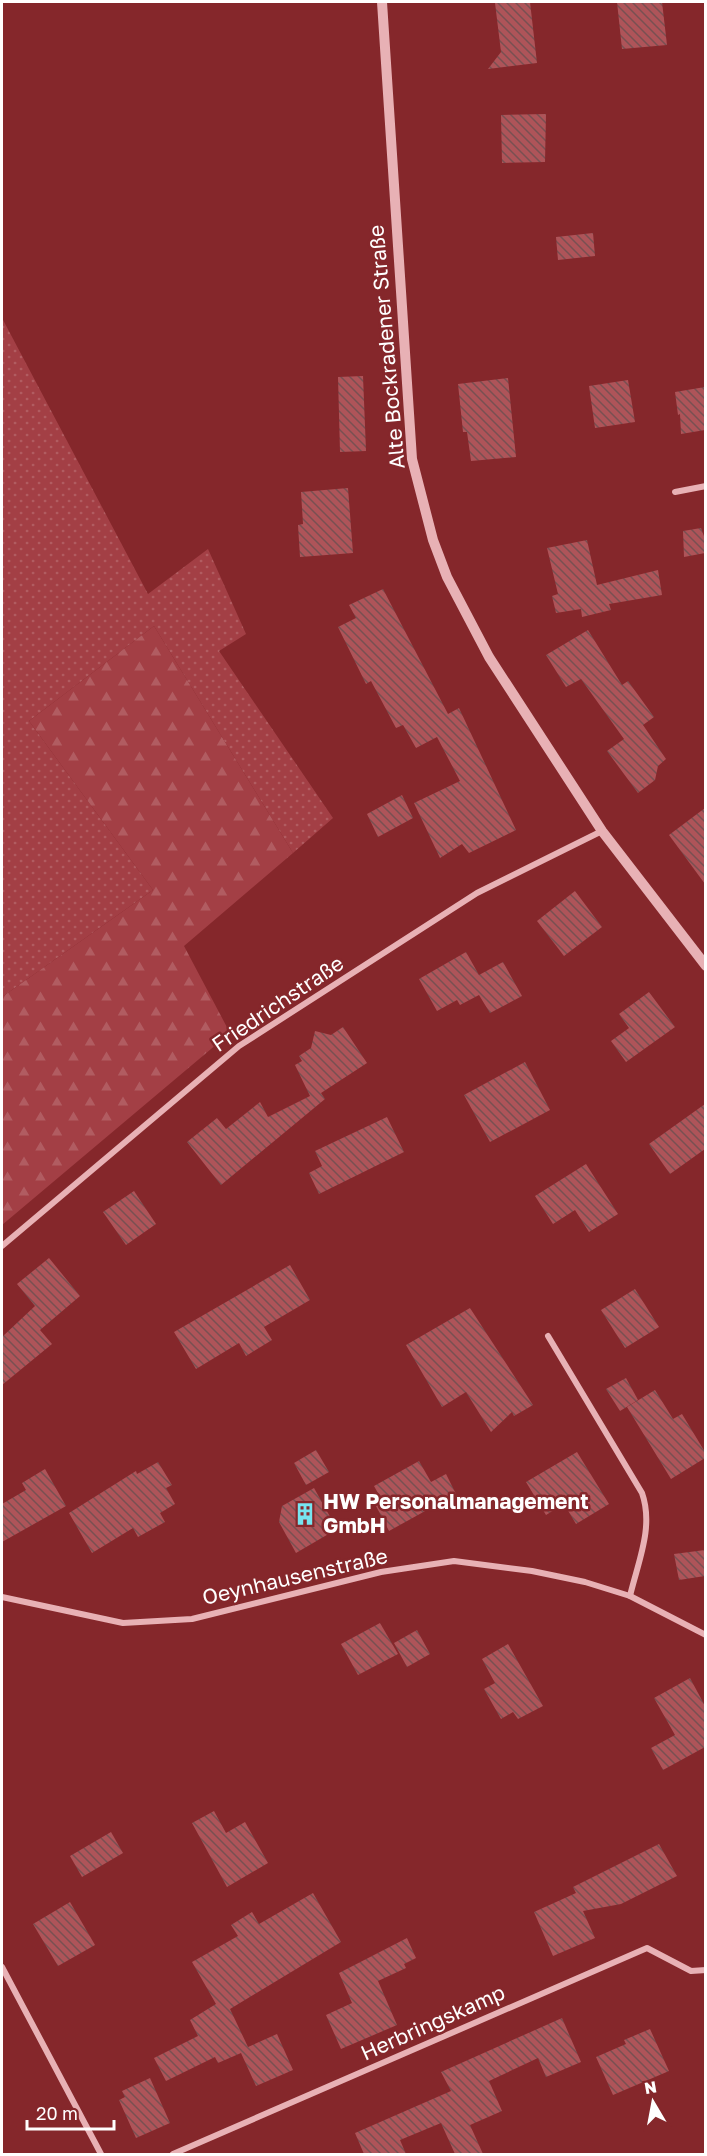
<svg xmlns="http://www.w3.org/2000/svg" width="707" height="2156" viewBox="0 0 707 2156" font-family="'Golos Text',sans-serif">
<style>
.grass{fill:url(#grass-dots)}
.forest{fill:url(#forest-firs)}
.building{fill:url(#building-back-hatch)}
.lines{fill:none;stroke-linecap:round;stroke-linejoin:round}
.minor{stroke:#e8b1b5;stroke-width:6}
.tertiary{stroke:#e8b1b5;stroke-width:10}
.labels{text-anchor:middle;stroke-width:5;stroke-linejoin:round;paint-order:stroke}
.street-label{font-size:21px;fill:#fff;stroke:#85272b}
.poi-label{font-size:21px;font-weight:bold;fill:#fff;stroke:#85272b;text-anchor:start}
</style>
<defs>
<pattern id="grass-dots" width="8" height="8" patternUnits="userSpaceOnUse" patternTransform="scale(1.5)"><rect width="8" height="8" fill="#a33f45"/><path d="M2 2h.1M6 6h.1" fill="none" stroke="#b15c61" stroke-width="1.8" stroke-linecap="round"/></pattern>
<pattern id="forest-firs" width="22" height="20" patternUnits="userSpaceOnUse" patternTransform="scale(1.5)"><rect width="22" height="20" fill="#a33f45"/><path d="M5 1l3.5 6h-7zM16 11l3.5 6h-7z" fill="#b15c61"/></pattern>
<pattern id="building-back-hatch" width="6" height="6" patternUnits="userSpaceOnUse" patternTransform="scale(1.5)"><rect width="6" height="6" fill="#ae5459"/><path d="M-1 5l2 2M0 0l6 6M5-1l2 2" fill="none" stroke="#785052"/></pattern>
</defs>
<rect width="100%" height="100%" fill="#85272b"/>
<polygon class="grass" points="2,318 148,594 208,549 246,634 219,651 333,818 293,853 154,626 29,721 153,890 2,997"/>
<polygon class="forest" points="154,626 293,853 184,946 230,1033 2,1225 2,997 153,890 29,721"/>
<g class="building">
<polygon points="530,2 537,63 488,69 501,52 495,3"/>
<polygon points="617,2 662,2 667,45 622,49"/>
<polygon points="546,114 545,162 502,163 501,115"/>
<polygon points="593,233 595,256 558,260 556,237"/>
<polygon points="363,376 366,451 340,452 338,377"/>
<polygon points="508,378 516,457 471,461 467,432 463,432 458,384"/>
<polygon points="628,380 635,422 595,428 589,386"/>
<polygon points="705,387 705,430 681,434 680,414 678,415 675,392"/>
<polygon points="348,488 353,553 300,557 298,525 303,524 301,492"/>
<polygon points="701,528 705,539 705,553 684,557 683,531"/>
<polygon points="587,540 597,585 658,570 662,595 609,604 611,610 582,617 581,609 556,613 552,596 558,594 547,548"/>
<polygon points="383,589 448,714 459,708 516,830 469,853 462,844 440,858 414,803 460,781 437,737 416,748 403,725 396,728 371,681 366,684 338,627 356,618 349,605"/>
<polygon points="588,630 622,685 628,681 654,717 643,725 666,759 658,766 655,780 638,793 607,751 624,739 581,679 566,687 546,655"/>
<polygon points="402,795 413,818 378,837 367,814"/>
<polygon points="705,808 705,884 669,835"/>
<polygon points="575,891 602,927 564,956 537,921"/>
<polygon points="466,952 479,975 503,962 522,996 490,1013 479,995 460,1005 457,1000 437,1011 419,979"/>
<polygon points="649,992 675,1027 626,1062 611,1041 629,1028 619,1014"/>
<polygon points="343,1027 367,1063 321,1093 325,1099 221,1185 187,1142 217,1118 226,1129 260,1102 268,1117 310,1096 295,1065 302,1061 299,1056 311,1048 315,1031 331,1035"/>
<polygon points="525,1062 550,1110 490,1142 464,1095"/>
<polygon points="705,1104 705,1149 670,1174 649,1144"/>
<polygon points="387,1117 404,1152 319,1194 309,1173 322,1166 315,1151"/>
<polygon points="586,1164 618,1214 589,1232 575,1210 553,1224 535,1196"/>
<polygon points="134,1191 156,1224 126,1245 103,1212"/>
<polygon points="49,1258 80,1296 40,1330 52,1344 2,1385 2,1337 35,1306 17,1284"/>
<polygon points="290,1265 310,1300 264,1327 272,1340 246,1356 239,1343 196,1369 174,1332"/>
<polygon points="635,1289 659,1327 625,1348 601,1310"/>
<polygon points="470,1308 533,1405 514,1416 512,1412 491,1432 466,1392 442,1407 406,1345"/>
<polygon points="626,1378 638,1400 620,1411 606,1389"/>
<polygon points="655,1390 673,1419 682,1414 705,1452 705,1458 671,1479 627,1407"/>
<polygon points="316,1450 329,1472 306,1485 294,1463"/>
<polygon points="577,1452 609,1504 576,1524 564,1504 546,1515 526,1482"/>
<polygon points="419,1461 431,1482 446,1474 456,1494 389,1531 376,1506 383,1502 374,1486"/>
<polygon points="158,1462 172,1485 166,1488 175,1504 160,1513 165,1522 138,1537 133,1528 92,1553 69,1513 136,1471 137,1474"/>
<polygon points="45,1469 66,1506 2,1542 2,1504 26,1490 22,1483"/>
<polygon points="314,1488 337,1529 296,1553 279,1522 282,1506"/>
<polygon points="705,1550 705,1576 679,1580 674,1554"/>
<polygon points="380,1623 398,1654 358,1675 341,1644"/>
<polygon points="417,1630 430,1654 407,1667 394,1643"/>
<polygon points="508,1644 543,1706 518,1719 513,1712 501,1719 484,1689 495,1683 482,1659"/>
<polygon points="690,1678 705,1706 705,1747 663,1770 651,1748 675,1735 654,1698"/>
<polygon points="214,1811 226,1833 245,1822 268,1863 227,1887 192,1823"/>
<polygon points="111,1832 123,1853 82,1877 70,1856"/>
<polygon points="659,1844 677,1876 621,1904 583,1911 595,1938 553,1956 534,1912 576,1893 573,1887"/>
<polygon points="313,1893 341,1942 230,2009 248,2047 277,2034 293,2070 256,2086 241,2053 218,2063 215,2057 166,2081 154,2058 198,2036 190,2020 216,2004 192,1962 238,1936 231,1925 252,1912 259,1924"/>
<polygon points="70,1902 95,1945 58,1966 33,1924"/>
<polygon points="407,1938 416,1958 404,1964 406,1968 378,1981 397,2025 341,2049 326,2015 352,2003 339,1973"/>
<polygon points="562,2018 581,2062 546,2077 538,2058 489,2081 502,2111 470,2125 483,2154 455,2154 441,2123 400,2140 406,2154 364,2154 355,2133 451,2091 441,2072"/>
<polygon points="650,2029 669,2071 613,2095 596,2057 626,2044 624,2040"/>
<polygon points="150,2078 170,2123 136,2138 119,2100 125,2097 122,2091"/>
</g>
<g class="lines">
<g class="minor">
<polyline points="675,492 706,486"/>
<polyline points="2,1246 239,1046 477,893 602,831"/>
<path d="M548,1336l94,157c12,34 -4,69 -12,103"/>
<polyline points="2,1597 123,1623 192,1619 381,1572 454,1561 532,1571 585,1582 630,1596 706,1635"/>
<polyline points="2,1967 101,2154"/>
<polyline points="173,2154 647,1948 691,1971 706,1970"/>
</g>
<polyline class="tertiary" points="382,2 412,459 433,540 447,577 489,657 602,831 706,966"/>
</g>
<defs>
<g id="building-bare" transform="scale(1.8)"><path d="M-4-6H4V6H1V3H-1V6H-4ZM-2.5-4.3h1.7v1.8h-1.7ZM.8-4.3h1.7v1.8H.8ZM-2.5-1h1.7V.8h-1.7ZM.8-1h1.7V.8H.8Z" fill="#77e4f0" stroke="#85272b" stroke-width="2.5" paint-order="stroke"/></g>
</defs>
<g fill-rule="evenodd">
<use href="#building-bare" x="305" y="1514"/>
</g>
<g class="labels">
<g class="street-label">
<text transform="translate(387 347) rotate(-95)" y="7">Alte Bockradener Straße</text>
<text transform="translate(278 1004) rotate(-34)" y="7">Friedrichstraße</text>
<text transform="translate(295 1577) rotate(-13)" y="7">Oeynhausenstraße</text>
<text transform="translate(433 2023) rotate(-24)" y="7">Herbringskamp</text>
</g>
<g class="poi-label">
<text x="323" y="1509">HW Personalmanagement<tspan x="323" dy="24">GmbH</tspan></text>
</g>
</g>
<rect width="707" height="2156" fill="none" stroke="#ffffff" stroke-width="6"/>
<g transform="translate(653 2102) rotate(350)" stroke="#85272b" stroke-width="4.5" paint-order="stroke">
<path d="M0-4.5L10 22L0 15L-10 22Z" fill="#ffffff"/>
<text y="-9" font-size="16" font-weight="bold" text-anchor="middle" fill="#ffffff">N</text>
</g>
<path d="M27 2120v9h87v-9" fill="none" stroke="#ffffff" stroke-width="3"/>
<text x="36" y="2120" font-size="18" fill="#ffffff" stroke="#85272b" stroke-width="4.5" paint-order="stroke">20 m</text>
</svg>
